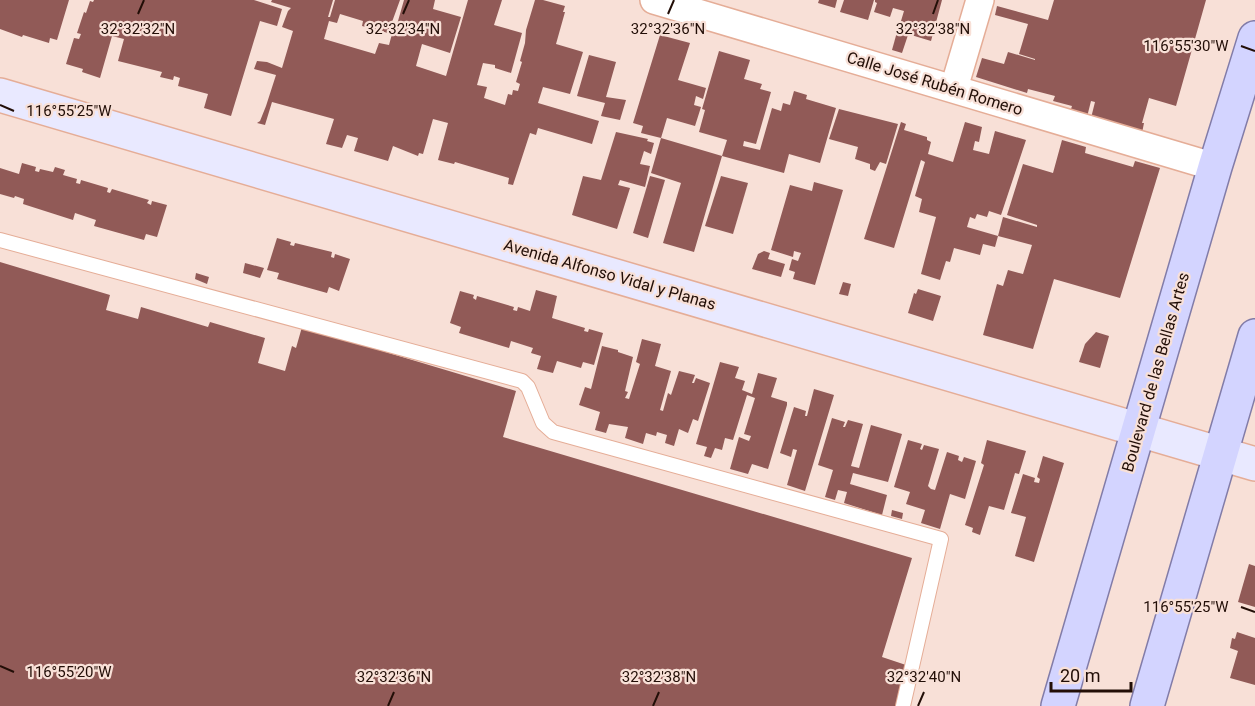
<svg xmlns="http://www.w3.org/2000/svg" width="1255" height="706" viewBox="0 0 1255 706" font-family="Roboto,sans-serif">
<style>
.building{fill:#915a57}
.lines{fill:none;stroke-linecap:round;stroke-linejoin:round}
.lane-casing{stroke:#e5ad97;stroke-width:16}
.street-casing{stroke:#e5ad97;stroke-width:30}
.secondary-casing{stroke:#e5ad97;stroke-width:36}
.primary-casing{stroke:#827ca8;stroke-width:36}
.lane{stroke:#fff;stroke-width:14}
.street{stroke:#fff;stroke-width:27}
.secondary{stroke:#e9e9ff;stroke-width:33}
.primary{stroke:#d3d4ff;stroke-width:33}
.ticks{fill:none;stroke:#220e07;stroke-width:2}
.labels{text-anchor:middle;stroke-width:4.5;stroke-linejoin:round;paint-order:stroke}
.street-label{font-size:16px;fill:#220e07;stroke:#f8e0d7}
.ticks-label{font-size:15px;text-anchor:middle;fill:#220e07;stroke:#f8e0d7;stroke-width:4.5;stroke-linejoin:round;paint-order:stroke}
</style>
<rect width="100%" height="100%" fill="#f8e0d7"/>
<g class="building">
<polygon points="0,0 69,0 57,40 50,38 49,43 23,35 22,37 0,29"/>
<polygon points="94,0 254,0 282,9 277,26 260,21 231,116 204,108 208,94 178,86 180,78 174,76 173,80 160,77 162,72 118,61 124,39 112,36 100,78 82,72 83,69 66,64 74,38 79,39 81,34 77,33 84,12 86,13 90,1 93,2"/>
<polygon points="272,0 333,0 328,17 330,17 335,0 400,0 388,33 362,26 363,21 340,14 337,23 329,21 324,39 375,54 379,43 389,45 392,34 394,35 404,0 435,0 433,9 461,17 450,53 422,44 416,66 446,76 468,0 502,0 494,25 522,33 511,73 495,68 495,65 483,63 477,85 487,87 484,98 505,105 508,94 512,95 513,90 518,91 520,84 516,82 522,62 520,61 525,43 526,30 535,0 543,0 565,6 563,12 565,12 556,44 583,52 570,94 543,87 538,103 599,121 592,144 538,128 536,135 530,133 513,185 508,184 509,178 455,162 454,164 438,160 448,123 433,119 423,154 419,153 418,156 393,146 388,161 354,151 358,138 347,135 342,148 326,144 334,119 272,102 265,125 257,123 260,121 266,106 276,75 254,69 257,61 267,62 282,68 293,31 282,27 288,11 291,8 271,2"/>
<polygon points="819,0 837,0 835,8 818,3"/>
<polygon points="844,0 874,0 868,20 840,12"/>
<polygon points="875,0 942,0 931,41 898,31 904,11 893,8 890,17 874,12 877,3 875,2"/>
<polygon points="1054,0 1206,0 1176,106 1149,98 1142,123 1144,123 1142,133 1091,118 1095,102 1091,101 1087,117 1070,112 1072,106 1053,101 1055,96 1028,89 1027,93 976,77 982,58 1004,64 1008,52 1035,60 1035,59 1019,54 1028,24 995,15 997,6 1048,20"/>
<polygon points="897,32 908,35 902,53 892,50"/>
<polygon points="660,35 690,43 678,80 706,88 703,99 696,96 694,105 701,107 695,126 667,118 661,138 641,133 643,126 633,123"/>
<polygon points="719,51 750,60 744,79 762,84 760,89 771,92 756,144 744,141 743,146 760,150 772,108 781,111 783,103 790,105 794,91 807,95 806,99 836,108 820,163 789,154 784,173 722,156 727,140 699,132 705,110 702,109"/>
<polygon points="589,55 616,62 606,97 626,100 620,120 601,116 605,103 577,96"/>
<polygon points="839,109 898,124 886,164 880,162 875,171 870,169 870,164 855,159 858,147 829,139"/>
<polygon points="901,122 906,124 904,130 927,137 927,140 931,142 928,154 953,162 965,122 982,127 979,142 975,141 973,150 989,154 995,131 1026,140 1001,215 989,211 987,217 977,214 975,219 970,217 967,227 998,236 995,247 983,244 980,255 954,248 950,262 946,261 940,280 921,274 936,217 919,212 922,199 915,196 925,162 921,160 894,248 864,239"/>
<polygon points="616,132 648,139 647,141 654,143 651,154 644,151 640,164 650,166 645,187 620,180 618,185 630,188 617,229 572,215 583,176 601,180"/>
<polygon points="661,138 722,156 694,252 663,243 681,183 651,173"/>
<polygon points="1062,140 1086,147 1085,153 1133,167 1135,161 1160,168 1120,298 1054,279 1033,349 983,335 997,284 1003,286 1008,270 1023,274 1032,245 998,236 1003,217 1037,227 1037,225 1007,215 1023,164 1053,173"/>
<polygon points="22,163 36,167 35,171 39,172 40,169 53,172 55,167 65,170 63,175 77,179 76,183 80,184 81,180 108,188 107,192 110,193 112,189 149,200 147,203 151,205 152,201 167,205 157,237 146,234 144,240 94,226 96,220 75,213 73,220 23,204 24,199 15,196 14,198 0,194 0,168 19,174"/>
<polygon points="650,176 665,180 648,238 633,233"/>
<polygon points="721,176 748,183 733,234 705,226"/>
<polygon points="814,182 843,190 815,285 793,279 795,272 789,270 792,259 798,261 801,253 794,251 793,257 771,250 790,185 812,191"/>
<polygon points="277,238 291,242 290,245 294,246 295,243 332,252 331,257 334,258 335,254 350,259 339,291 329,287 327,293 277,279 279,273 267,270"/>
<polygon points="764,251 770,253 768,259 785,264 781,277 752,269 758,254"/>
<polygon points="0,262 110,295 106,310 138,319 141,307 208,327 210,322 265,338 258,363 285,371 292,346 296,348 302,327 516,391 503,437 912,558 882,657 909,666 897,706 0,706"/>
<polygon points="245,263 264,268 260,278 243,273"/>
<polygon points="196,273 209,277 207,284 195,279"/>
<polygon points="843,282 851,284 848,296 839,294"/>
<polygon points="918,289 941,296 933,321 908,313 914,293 916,294"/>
<polygon points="536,290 557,296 552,318 585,328 584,331 588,332 589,329 603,333 594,365 583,362 581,368 557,361 553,373 537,369 541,356 531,353 533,348 511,341 509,348 459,333 461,327 450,323 460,291 474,295 473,298 476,300 477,296 514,307 513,310 517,311 518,307 530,311"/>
<polygon points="1096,332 1109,336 1100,368 1079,362 1085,344"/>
<polygon points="642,339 661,344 655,366 671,371 660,410 663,411 668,393 671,395 679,371 695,375 692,383 694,383 696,378 710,383 698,421 693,419 688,433 679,429 674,446 665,443 667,435 657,432 656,436 646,433 643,444 625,438 628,427 609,424 606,433 595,430 600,412 579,405 585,387 591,389 602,346 618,350 618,352 633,357 625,391 628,392 625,398 629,399 640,364 636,362"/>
<polygon points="720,362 739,367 735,378 745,381 742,390 752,394 758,373 777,378 771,397 787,402 787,405 768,469 752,464 748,474 730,469 739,437 749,441 751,436 744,434 755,398 747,395 733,440 725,438 722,450 715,448 711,458 704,456 707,447 696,444"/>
<polygon points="814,389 834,395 805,491 787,485 797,450 793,449 791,457 780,453 794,407 806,411 805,416 807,416"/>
<polygon points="832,418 845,422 843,427 845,427 848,420 863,424 851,466 859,468 871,425 902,434 888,482 853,473 850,484 887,495 882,515 844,503 847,492 838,490 835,500 825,497 833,470 818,465"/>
<polygon points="908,440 922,444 920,449 922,450 924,445 939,449 928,486 931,489 935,490 947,452 959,456 958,460 962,462 964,457 976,461 965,499 950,494 940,529 921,523 925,510 906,504 910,492 894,487"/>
<polygon points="987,440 1026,451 1019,474 1015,473 1004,510 989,506 980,535 972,532 973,528 965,525 984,465 981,463"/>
<polygon points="1043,456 1064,463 1034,562 1015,556 1026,517 1011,513 1023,474 1035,478 1034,482 1039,483 1040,479 1037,477"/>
<polygon points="892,510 903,513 902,519 891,516"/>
<polygon points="1249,564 1255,566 1255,607 1238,602"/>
<polygon points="1237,632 1255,638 1255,685 1230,678 1238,651 1230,648 1232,638 1235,639"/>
</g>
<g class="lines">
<g class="lane-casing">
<polyline id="lane" points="0,240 522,381 528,387 543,423 553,432 941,539 903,706"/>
</g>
<g class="street-casing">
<g id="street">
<polyline points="654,0 1215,167"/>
<polyline points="954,88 980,0"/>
</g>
</g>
<g class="secondary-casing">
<polyline id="secondary" points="0,95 1255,464"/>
</g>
<g class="primary-casing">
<g id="primary">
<polyline points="1058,706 1215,167 1255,38"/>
<polyline points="1147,706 1255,336"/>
</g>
</g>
<use href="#lane" class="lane"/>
<use href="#street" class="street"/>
<use href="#secondary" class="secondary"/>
<use href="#primary" class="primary"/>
</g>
<path class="ticks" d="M138,14l6,-14M403,14l6,-14M668,14l6,-14M933,14l5,-14M1241,46l14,5M0,105l14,6M1241,607l14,5M0,666l14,6M388,706l6,-14M653,706l6,-14M918,706l6,-14"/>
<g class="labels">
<g class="street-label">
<text transform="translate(935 83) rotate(17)" y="6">Calle José Rubén Romero</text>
<text transform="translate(610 274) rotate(16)" y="6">Avenida Alfonso Vidal y Planas</text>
<text transform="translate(1155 372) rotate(-74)" y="6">Boulevard de las Bellas Artes</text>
</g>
</g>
<g class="ticks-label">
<text x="668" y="34">32°32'36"N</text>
<text x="138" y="34">32°32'32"N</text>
<text x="403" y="34">32°32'34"N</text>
<text x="933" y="34">32°32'38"N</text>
<text x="1186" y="51">116°55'30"W</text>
<text x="69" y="116">116°55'25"W</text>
<text x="1186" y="612">116°55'25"W</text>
<text x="69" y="677">116°55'20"W</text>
<text x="394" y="682">32°32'36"N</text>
<text x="659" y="682">32°32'38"N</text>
<text x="924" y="682">32°32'40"N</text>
</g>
<path d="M1051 682v9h80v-9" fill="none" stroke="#220e07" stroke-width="3"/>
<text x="1060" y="682" font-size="18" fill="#220e07" stroke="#f8e0d7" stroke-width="4.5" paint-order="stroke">20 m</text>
</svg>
